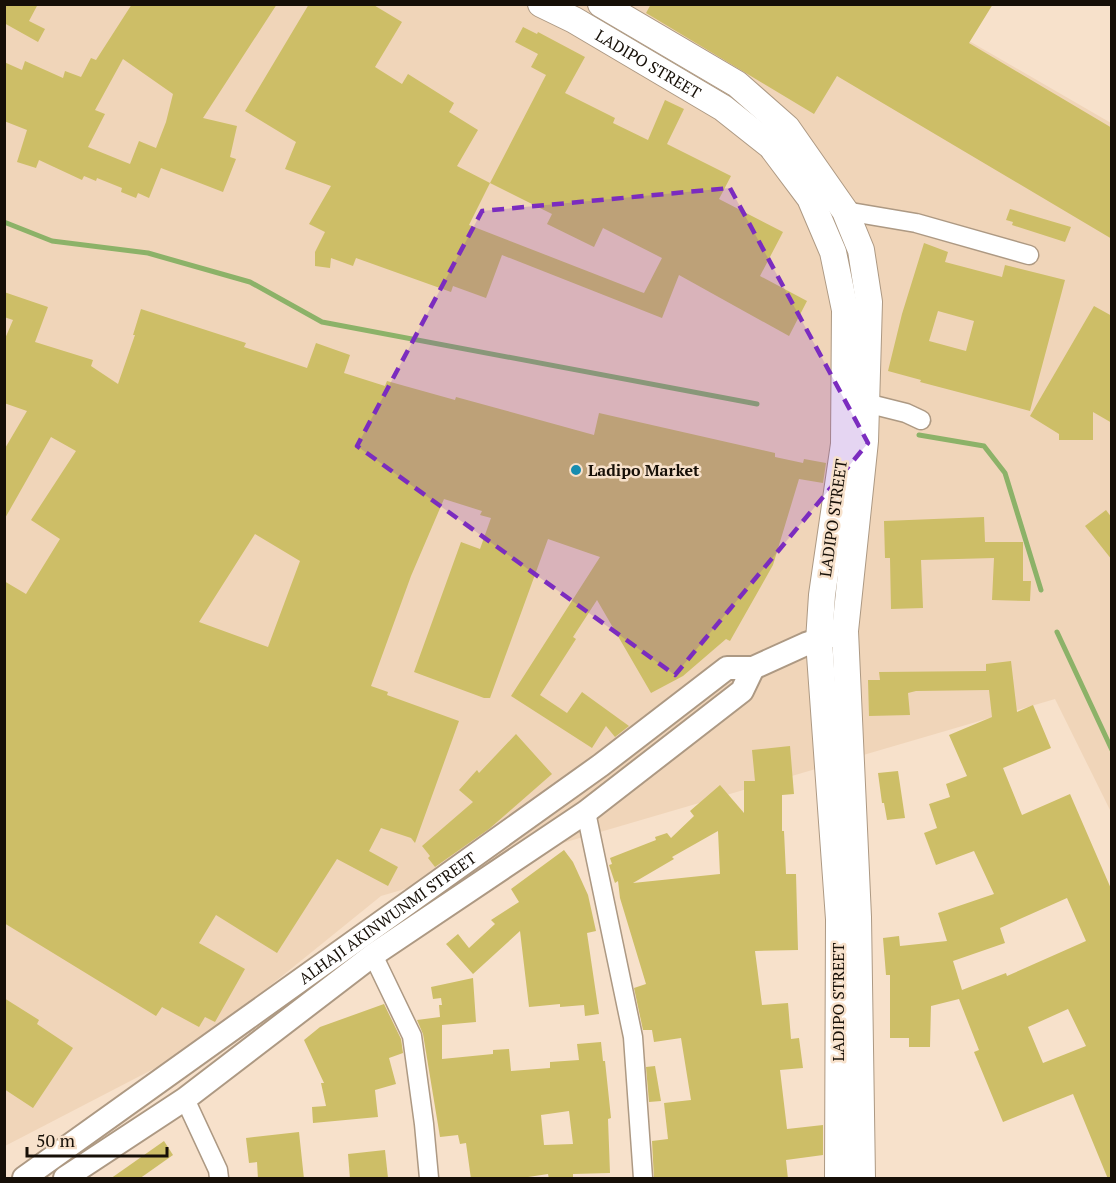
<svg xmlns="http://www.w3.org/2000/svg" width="1116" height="1183" viewBox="0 0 1116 1183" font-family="'PT Serif',serif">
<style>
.built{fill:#f0d5b9}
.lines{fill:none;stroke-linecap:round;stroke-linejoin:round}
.stream{stroke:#8cb268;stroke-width:5}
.building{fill:#cdbe67;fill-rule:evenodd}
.minor-casing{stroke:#ad9983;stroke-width:21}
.tertiary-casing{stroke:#ad9983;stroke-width:26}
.secondary-casing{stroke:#ad9983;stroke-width:28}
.minor{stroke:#fff;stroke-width:18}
.tertiary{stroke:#fff;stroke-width:22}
.secondary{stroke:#fff;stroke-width:26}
.marked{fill:#7b2cbf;fill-opacity:0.2;stroke:#7b2cbf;stroke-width:4.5;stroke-dasharray:12 8;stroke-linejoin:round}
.poi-dot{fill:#168caf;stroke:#f7e1cb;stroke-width:2}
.labels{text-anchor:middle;stroke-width:5;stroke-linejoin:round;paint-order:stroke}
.street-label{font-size:16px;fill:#160f07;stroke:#f7e1cb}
.poi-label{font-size:16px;font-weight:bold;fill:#160f07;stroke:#f7e1cb;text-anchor:start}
</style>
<rect width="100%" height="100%" fill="#f7e1cb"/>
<polygon class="built" points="5,5 907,5 1111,123 1111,812 1055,699 381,896 192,1049 5,1146"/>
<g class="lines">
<g class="stream">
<polyline points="4,222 52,241 148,253 250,282 322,322 757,404"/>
<polyline points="919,435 984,446 1005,473 1041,590"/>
<polyline points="1057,632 1112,750"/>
</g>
</g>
<g class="building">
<polygon points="4,4 38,4 29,21 45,29 38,42 4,23"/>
<path d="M132,4h145l-74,114 34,8 -7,31 6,2 -13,33 -62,-24 -12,30 -11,-5 -2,5 -15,-6 1,-4 -25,-10 -1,3 -12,-5 -2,4 -43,-20 -3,8 -19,-6 10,-32 -23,-9v-59l18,8 3,-9 38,17 2,-7 16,6 10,-19 5,2zM123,59l50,35 -7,28 -10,26 -17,-7 -9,23 -42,-17 17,-33 -10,-4z"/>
<polygon points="309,4 372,4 402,22 375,67 402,84 408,74 454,103 449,112 478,130 457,166 490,183 469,225 641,292 644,293 662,258 603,228 594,247 547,224 552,214 490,183 546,75 531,67 538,54 515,42 523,27 537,34 538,32 585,57 565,93 615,118 613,123 648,140 665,100 684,109 667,144 731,176 719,199 783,232 760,276 807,301 789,336 679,275 662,318 502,255 486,298 453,286 451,292 356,258 353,266 331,258 330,268 315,266 315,252 325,232 309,224 331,186 285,169 296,142 245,111"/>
<polygon points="651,4 993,4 969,43 1112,128 1112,239 837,76 814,114 646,13"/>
<polygon points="1010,209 1071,227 1065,242 1012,225 1013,222 1006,220"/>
<path d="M924,243l24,9 -3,10 57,15 3,-12 60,15 -35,131 -110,-29 1,-2 -33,-9 14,-57zM938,311l36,10 -8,30 -37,-10z"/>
<path d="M4,292l44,15 -13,35 58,18 -2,6 27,18 17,-49h-2l8,-26 105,34 -2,4 63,21 9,-25 34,12 -6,18 41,13 2,-5 68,19 1,-3 138,38 5,-22 176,40v4l28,6 1,-4 22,4 -3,20 -24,-4 -26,86 -43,76 -4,-2 -43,37 -32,17 -54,-93 -24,37 3,2 -36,56 27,18 15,-21 47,34 -14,11 -9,-11 -14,22 -81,-52 89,-139 -52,-18 -58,159h-6l-70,-26 47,-130 19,7 11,-31 -11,-3 2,-4 -38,-12 -33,77 -40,110 17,6 -1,3 72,26 -44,122 -4,-5 -30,-10 -12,23 29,16 -10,19 -51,-27 -60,94 -61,-38 -17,28 46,26 -30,53 -10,-5 -6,10 -37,-20 -6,9 -152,-93v-342l22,13 34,-55 -29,-19 45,-69 -25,-14 -47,83v-70l23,-39 -23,-8v-62l9,-21 -9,-3zM255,534l45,27 -32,86 -69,-25z"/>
<polygon points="1094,306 1112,316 1112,423 1093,412 1093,440 1059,440 1059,434 1030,416"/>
<polygon points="1106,510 1112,518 1112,560 1085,526"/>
<polygon points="984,517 985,542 1023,542 1023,581 1031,581 1030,601 992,600 994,558 921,560 923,608 891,609 890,558 885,558 884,521"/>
<path d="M1011,661l6,51 16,-7 18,43 -48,20 19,47 48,-21 42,97v288h-4l-35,-85 -70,28 -29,-70 5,-2 -20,-51 -28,7 -1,41h-21v-9h-19v-63h-4l-3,-37 16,-2 1,10 47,-5 -9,-28 56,-19 -20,-43 -38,14 -12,-32 13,-5 -8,-24 21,-7 -4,-13 21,-8 -18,-41 43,-18 -3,-27 -73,1 -8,2 2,22 -41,1 -1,-36h12l-1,-8 107,-1v-7zM1067,898l19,43 -79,35 -1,-3 -44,17 -9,-29 52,-18 -5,-15zM1068,1009l18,37 -43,17 -15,-36z"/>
<polygon points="516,734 552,774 489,829 435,867 428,858 430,856 422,846 473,802 459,790 477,770 479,773"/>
<path d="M790,746l4,48 -12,1v36h2l2,43h10l2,76 -43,1 7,54 26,-2 3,36 8,-1 4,30 -23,2 7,59 36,-4v30l-37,5 2,19h-134l-2,-38 16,-2 -4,-36 27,-3 -10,-62 -27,4 -2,-12h-9l-9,-42 12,-4 -26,-86 -2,-17 -3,2 -6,-18 3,-1 -2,-6 46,-18 -1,-3 12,-4 4,5 23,-22 -4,-5 30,-26 24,28v-32h11l-3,-31zM718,831l2,43 -87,9 41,-24 -2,-2z"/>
<polygon points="898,771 905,818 887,820 884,803 882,803 878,773"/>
<polygon points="564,850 573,862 588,895 596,931 587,933 599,1014 585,1016 584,1005 560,1007 560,1004 529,1007 520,931 473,974 446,944 458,934 469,948 495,924 491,920 519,902 511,889"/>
<path d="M473,978l3,44 -34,3v34l51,-5v-4l16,-1 2,22 39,-3v-6l29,-2 -2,-16 24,-2 2,19h2l6,57 -3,1 2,54 -37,1v5h-24l-1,-5 -33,5h-44l-5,-36 -6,1 -2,-9 -18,2 -17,-103 -6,-14 23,-3 -1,-12h3l-1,-7 -8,1 -2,-12zM569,1111l4,33 -29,1 -3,-30z"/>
<polygon points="4,998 39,1020 37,1024 73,1048 33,1108 4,1089"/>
<polygon points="384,1004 401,1039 403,1053 389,1058 396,1084 375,1090 378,1117 313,1123 312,1107 326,1106 321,1083 324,1083 304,1040 320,1027"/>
<polygon points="655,1066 661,1101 649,1102 646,1067"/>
<polygon points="299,1132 304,1179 258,1179 257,1162 249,1163 246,1138"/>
<polygon points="164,1141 173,1155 139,1179 110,1179"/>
<polygon points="385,1150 388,1178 350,1179 348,1154"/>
</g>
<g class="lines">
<g class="minor-casing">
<g id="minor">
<polyline points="845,211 916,223 1029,255"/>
<polyline points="866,403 906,413 921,420"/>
<polyline points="586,812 633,1037 643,1178"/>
<polyline points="373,955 412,1036 424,1124 429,1178"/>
<polyline points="185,1099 218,1170 219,1178"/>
</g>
</g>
<g class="tertiary-casing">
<g id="tertiary">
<path id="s1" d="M24,1178l577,-413 126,-97h26l53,-24 28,-9"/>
<polyline points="65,1178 185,1099 373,955 586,812 742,691 753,668"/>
</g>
</g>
<g class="secondary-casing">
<g id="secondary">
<path id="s2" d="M541,4l33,16 149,88 48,38 39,52 23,54 12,58 -1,134 -22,151 -3,46 20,278 -1,259"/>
<polyline points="601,4 737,84 787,128 845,211 861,250 869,302 865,441 845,631 858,917 862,1178"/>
</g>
</g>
<use href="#minor" class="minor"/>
<use href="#tertiary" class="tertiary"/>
<use href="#secondary" class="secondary"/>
</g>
<path class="marked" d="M730,188l138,255 -193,232 -318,-229 125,-235z"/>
<circle class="poi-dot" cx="576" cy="470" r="6"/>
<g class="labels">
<g class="street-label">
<text dy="6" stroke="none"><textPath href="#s2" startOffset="123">LADIPO STREET</textPath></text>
<text transform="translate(833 518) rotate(-82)" y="6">LADIPO STREET</text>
<text dy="6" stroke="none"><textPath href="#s1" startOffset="447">ALHAJI AKINWUNMI STREET</textPath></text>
<text transform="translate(838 1002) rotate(-90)" y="6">LADIPO STREET</text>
</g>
<g class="poi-label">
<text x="588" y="476">Ladipo Market</text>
</g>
</g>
<rect width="1116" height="1183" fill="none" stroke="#160f07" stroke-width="12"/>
<path d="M27 1147v9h140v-9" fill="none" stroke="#160f07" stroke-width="3"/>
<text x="36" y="1147" font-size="18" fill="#160f07" stroke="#f7e1cb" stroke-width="4.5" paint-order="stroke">50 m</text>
</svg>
